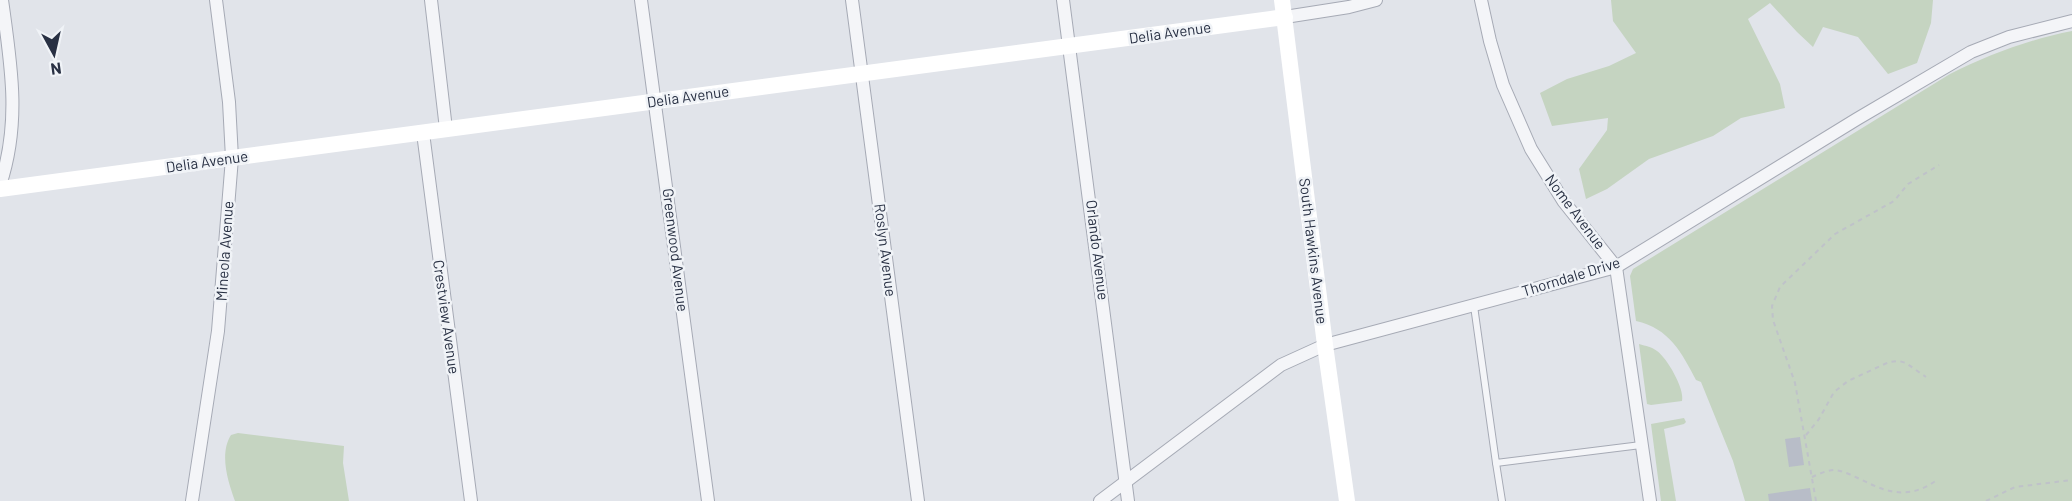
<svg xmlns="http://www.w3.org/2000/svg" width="2072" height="501" viewBox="0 0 2072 501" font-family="Barlow,sans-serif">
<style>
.green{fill:#c5d4c1}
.building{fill:#b8bdc8}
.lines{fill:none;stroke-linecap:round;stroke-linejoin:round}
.lane-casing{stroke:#a6aab5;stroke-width:8}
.street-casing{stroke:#a6aab5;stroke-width:14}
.path{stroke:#bfc2c9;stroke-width:2;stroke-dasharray:4.5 4.5;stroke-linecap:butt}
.lane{stroke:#f4f5f8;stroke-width:6}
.street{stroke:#f4f5f8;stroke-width:12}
.secondary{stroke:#fff;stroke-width:16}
.labels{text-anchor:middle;stroke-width:5;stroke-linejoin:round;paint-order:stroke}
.street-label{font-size:15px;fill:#283043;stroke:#f0f3f7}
</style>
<rect width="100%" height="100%" fill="#e1e4ea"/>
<g class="green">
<polygon points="1611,0 1933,0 1931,23 1917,63 1888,74 1858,37 1823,27 1813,47 1797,32 1770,3 1748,19 1780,84 1785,108 1741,118 1713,136 1649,159 1607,189 1586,199 1579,169 1607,130 1608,118 1552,126 1540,93 1567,79 1609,66 1636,53 1613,21"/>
<path d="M2072,31v470h-327l-12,-40 -32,-79 -5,-2c-14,-27 -27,-52 -60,-59l-6,-45 3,-7 317,-195c38,-19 80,-35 122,-43z"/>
<path d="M1639,344c7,2 13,3 18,7 10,7 28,38 25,50l-31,4 -4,-1z"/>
<polygon points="1684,418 1686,422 1684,424 1664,429 1676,501 1661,501 1651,424"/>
<path d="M238,433l106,13 -1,17 6,38h-114c-7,-19 -16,-47 -4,-66z"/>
</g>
<g class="building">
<polygon points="1800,437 1804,465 1789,467 1785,439"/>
<polygon points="1810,488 1812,501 1769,501 1768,494"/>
</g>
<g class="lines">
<g class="lane-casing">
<g id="lane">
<polyline points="1474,306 1496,463 1641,445"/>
<polyline points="1496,463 1502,501"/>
</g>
</g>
<g class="street-casing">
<g id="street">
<polyline points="431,0 446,129"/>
<polyline points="641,0 708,501"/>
<polyline points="852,0 918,501"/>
<polyline points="1063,0 1128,501"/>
<polyline points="1481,0 1490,41 1503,85 1531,149 1564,202 1616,267 1650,501"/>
<polyline points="1285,17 1349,7 1376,0"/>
<polyline points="423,133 471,501"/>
<path d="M0,185c21,-63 11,-120 2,-185"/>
<polyline points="192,501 218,331 232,158 229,102 216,0"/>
<polyline points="1100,501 1281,365 1325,345 1616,267 1857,119 1971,52 2009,37 2072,21"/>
</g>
</g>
<g class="path">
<polyline points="1806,435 1819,419 1834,392 1848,381 1889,362 1899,361 1906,363 1926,377"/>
<path d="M1812,477c7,-3 15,-7 23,-7 9,1 18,6 27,10 28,14 48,19 75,0"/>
<polyline points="1816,501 1795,383 1773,320 1772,306 1780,287 1835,234 1894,201 1908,184 1939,165"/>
<polyline points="1986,501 2015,487 2072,480"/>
</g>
<use href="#lane" class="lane"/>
<use href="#street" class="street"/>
<g class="secondary">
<polyline points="1282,0 1325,345 1347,501"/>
<polyline points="0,189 1285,17"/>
</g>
</g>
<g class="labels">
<g class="street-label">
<text transform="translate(1170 33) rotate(-8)" y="5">Delia Avenue</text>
<text transform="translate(688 97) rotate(-8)" y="5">Delia Avenue</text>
<text transform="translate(207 162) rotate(-8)" y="5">Delia Avenue</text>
<text transform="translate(1575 212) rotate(53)" y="5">Nome Avenue</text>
<text transform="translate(675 250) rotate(83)" y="5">Greenwood Avenue</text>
<text transform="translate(885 250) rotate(83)" y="5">Roslyn Avenue</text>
<text transform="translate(1097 250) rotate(83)" y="5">Orlando Avenue</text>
<text transform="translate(225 251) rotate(-86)" y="5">Mineola Avenue</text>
<text transform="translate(1313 251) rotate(83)" y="5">South Hawkins Avenue</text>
<text transform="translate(1571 277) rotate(-17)" y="5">Thorndale Drive</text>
<text transform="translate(446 317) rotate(82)" y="5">Crestview Avenue</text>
</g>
</g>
<g transform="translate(54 54) rotate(172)" stroke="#f0f3f7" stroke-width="4.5" paint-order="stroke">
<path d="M0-4.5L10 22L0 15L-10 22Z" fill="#283043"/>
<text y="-9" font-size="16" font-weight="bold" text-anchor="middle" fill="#283043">N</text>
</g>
</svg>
